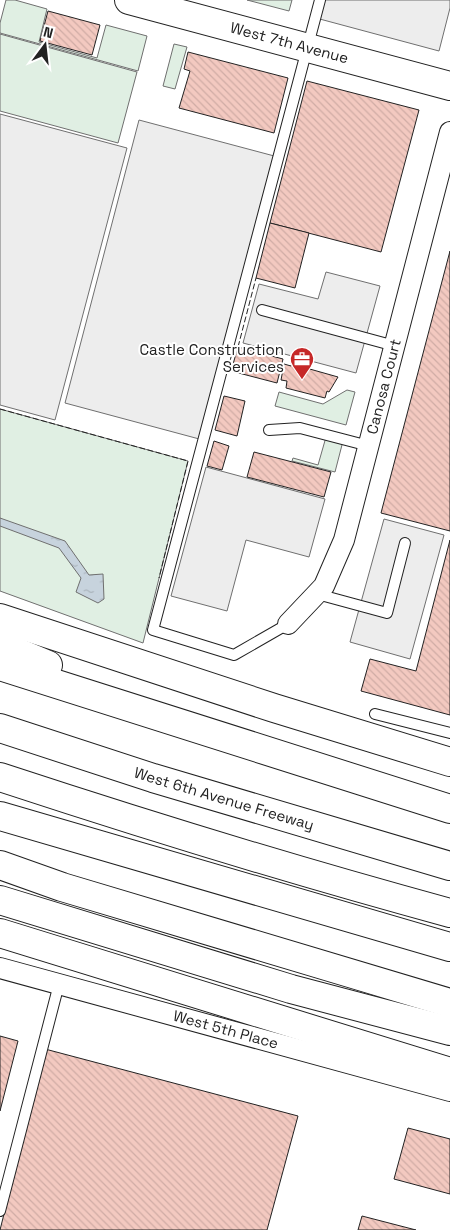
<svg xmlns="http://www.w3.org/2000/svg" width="450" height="1230" viewBox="0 0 450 1230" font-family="'Space Grotesk',sans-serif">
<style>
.grass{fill:#e0efe3;stroke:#6f6f6f}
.parking{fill:#ededed;stroke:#6f6f6f}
.water{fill:url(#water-ripples);stroke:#6f6f6f}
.building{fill:url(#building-back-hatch);stroke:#222}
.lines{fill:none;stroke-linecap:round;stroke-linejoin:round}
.lane-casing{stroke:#222;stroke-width:12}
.street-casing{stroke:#222;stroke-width:22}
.secondary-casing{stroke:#222;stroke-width:30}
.highway-casing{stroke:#222;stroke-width:30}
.lane{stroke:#fff;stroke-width:10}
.street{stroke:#fff;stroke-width:20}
.secondary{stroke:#fff;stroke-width:28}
.highway{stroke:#fff;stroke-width:28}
.fence{stroke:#222;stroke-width:1;stroke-dasharray:6 2.5;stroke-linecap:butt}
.labels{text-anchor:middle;stroke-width:4;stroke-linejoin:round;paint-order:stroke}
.street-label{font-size:15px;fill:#222;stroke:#fff}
.poi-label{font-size:15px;fill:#222;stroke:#fff;text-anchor:end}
</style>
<defs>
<pattern id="water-ripples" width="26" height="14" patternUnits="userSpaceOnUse" patternTransform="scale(1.25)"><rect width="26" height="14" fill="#c7d3dd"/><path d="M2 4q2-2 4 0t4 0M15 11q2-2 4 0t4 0" fill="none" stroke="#abb5bd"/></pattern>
<pattern id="building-back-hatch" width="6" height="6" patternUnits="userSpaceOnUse" patternTransform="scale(1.25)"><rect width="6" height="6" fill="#f3c9c0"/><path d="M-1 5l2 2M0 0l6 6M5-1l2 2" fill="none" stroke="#d0aca5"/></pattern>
</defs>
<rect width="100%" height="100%" fill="#fff"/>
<g class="grass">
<polygon points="6,0 15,0 47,9 39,42 97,58 106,25 147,36 138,71 0,33 0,23"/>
<polygon points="247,0 292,0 289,11"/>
<polygon points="0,34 137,72 118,143 0,111"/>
<polygon points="174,44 187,47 175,89 163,86"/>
<polygon points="347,390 355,392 346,425 275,406 279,392 323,404"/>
<polygon points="0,409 188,461 143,643 0,591"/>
<polygon points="326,437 343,441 335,472 292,461 293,458 318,465"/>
</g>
<g class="parking">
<polygon points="320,0 450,0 450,8 439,51 316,18"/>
<polygon points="0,114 127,148 55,420 0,405"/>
<polygon points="139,120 278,157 203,440 65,403"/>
<polygon points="326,272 380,286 356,373 243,343 259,284 318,299"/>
<polygon points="206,467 325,499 309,557 246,540 227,611 171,596"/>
<polygon points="384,519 444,535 410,659 350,642"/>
</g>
<polygon class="water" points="0,518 65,541 89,575 103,574 104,599 98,603 76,592 81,578 59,548 0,526"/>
<g class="building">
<polygon points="48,11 100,25 92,55 40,41"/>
<polygon points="188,52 288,78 274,133 179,108 190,71 184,69"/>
<polygon points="307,81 419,110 381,252 270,223"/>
<polygon points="270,223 309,233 295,288 256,278"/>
<polygon points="450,251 450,531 381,513"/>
<polygon points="238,347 283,359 277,383 231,371"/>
<polygon points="284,364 291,366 292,364 338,377 329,392 327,391 325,398 286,388 287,381 281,380"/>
<polygon points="224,396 245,401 237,436 215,430"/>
<polygon points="214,441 229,446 222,470 207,466"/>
<polygon points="254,452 331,472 324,497 247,477"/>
<polygon points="450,540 450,715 361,691 370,659 416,671"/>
<polygon points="0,1036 18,1041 0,1111"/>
<polygon points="45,1049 298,1116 267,1230 0,1230"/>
<polygon points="408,1128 450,1139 450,1194 394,1179"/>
<polygon points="362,1216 416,1230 358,1230"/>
</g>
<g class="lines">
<g class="lane-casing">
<g id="lane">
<polyline points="262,310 395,346"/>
<polyline points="269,430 300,428 369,446"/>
<polyline points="317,594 387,613 405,543"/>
<polyline points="288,624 234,655 153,630 320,0"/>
<polyline points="375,714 450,733"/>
<polyline points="0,1211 59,984"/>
</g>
</g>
<g class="street-casing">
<g id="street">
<path id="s1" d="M288,624l36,-38 20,-46 106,-408"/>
<path id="s2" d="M0,968l450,123"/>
</g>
</g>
<g class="secondary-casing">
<g id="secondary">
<path id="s3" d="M129,0l321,86"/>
</g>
</g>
<g class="highway-casing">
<g id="highway">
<polyline points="0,618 274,708 450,762"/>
<polyline points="0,645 48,665"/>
<polyline points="0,666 450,809"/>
<path id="s4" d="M0,728l153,50 297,88"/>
<path d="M0,777c149,49 299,95 450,136"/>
<polyline points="0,816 450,947"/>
<polyline points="0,865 62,887 450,1003"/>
<polyline points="0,900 291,989 450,1031"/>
<polyline points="0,933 450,1072"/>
</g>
</g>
<use href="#lane" class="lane"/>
<use href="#street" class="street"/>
<use href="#secondary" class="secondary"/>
<use href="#highway" class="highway"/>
<g class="fence">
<polyline points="238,347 256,278"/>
<polyline points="0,409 188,461 159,578"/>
</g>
</g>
<defs>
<g id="office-pin" transform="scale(1.25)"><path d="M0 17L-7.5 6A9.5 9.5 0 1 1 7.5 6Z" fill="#c62828" stroke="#fff"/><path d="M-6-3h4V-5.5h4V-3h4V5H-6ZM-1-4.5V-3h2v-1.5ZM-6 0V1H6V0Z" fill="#fff"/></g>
</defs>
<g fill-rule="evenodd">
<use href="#office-pin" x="302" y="359"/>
</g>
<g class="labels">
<g class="street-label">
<text dy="5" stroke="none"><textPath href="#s3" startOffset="166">West 7th Avenue</textPath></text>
<text dy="5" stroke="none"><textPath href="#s1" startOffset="261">Canosa Court</textPath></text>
<text dy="5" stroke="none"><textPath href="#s4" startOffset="235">West 6th Avenue Freeway</textPath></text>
<text dy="5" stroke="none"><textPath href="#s2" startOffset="234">West 5th Place</textPath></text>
</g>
<g class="poi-label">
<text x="284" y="355">Castle Construction<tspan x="284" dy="17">Services</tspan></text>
</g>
</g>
<g transform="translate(45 45) rotate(15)" stroke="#ffffff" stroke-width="4" paint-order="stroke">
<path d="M0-4L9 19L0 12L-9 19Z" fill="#222222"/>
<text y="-8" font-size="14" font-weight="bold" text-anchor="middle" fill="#222222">N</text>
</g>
</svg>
